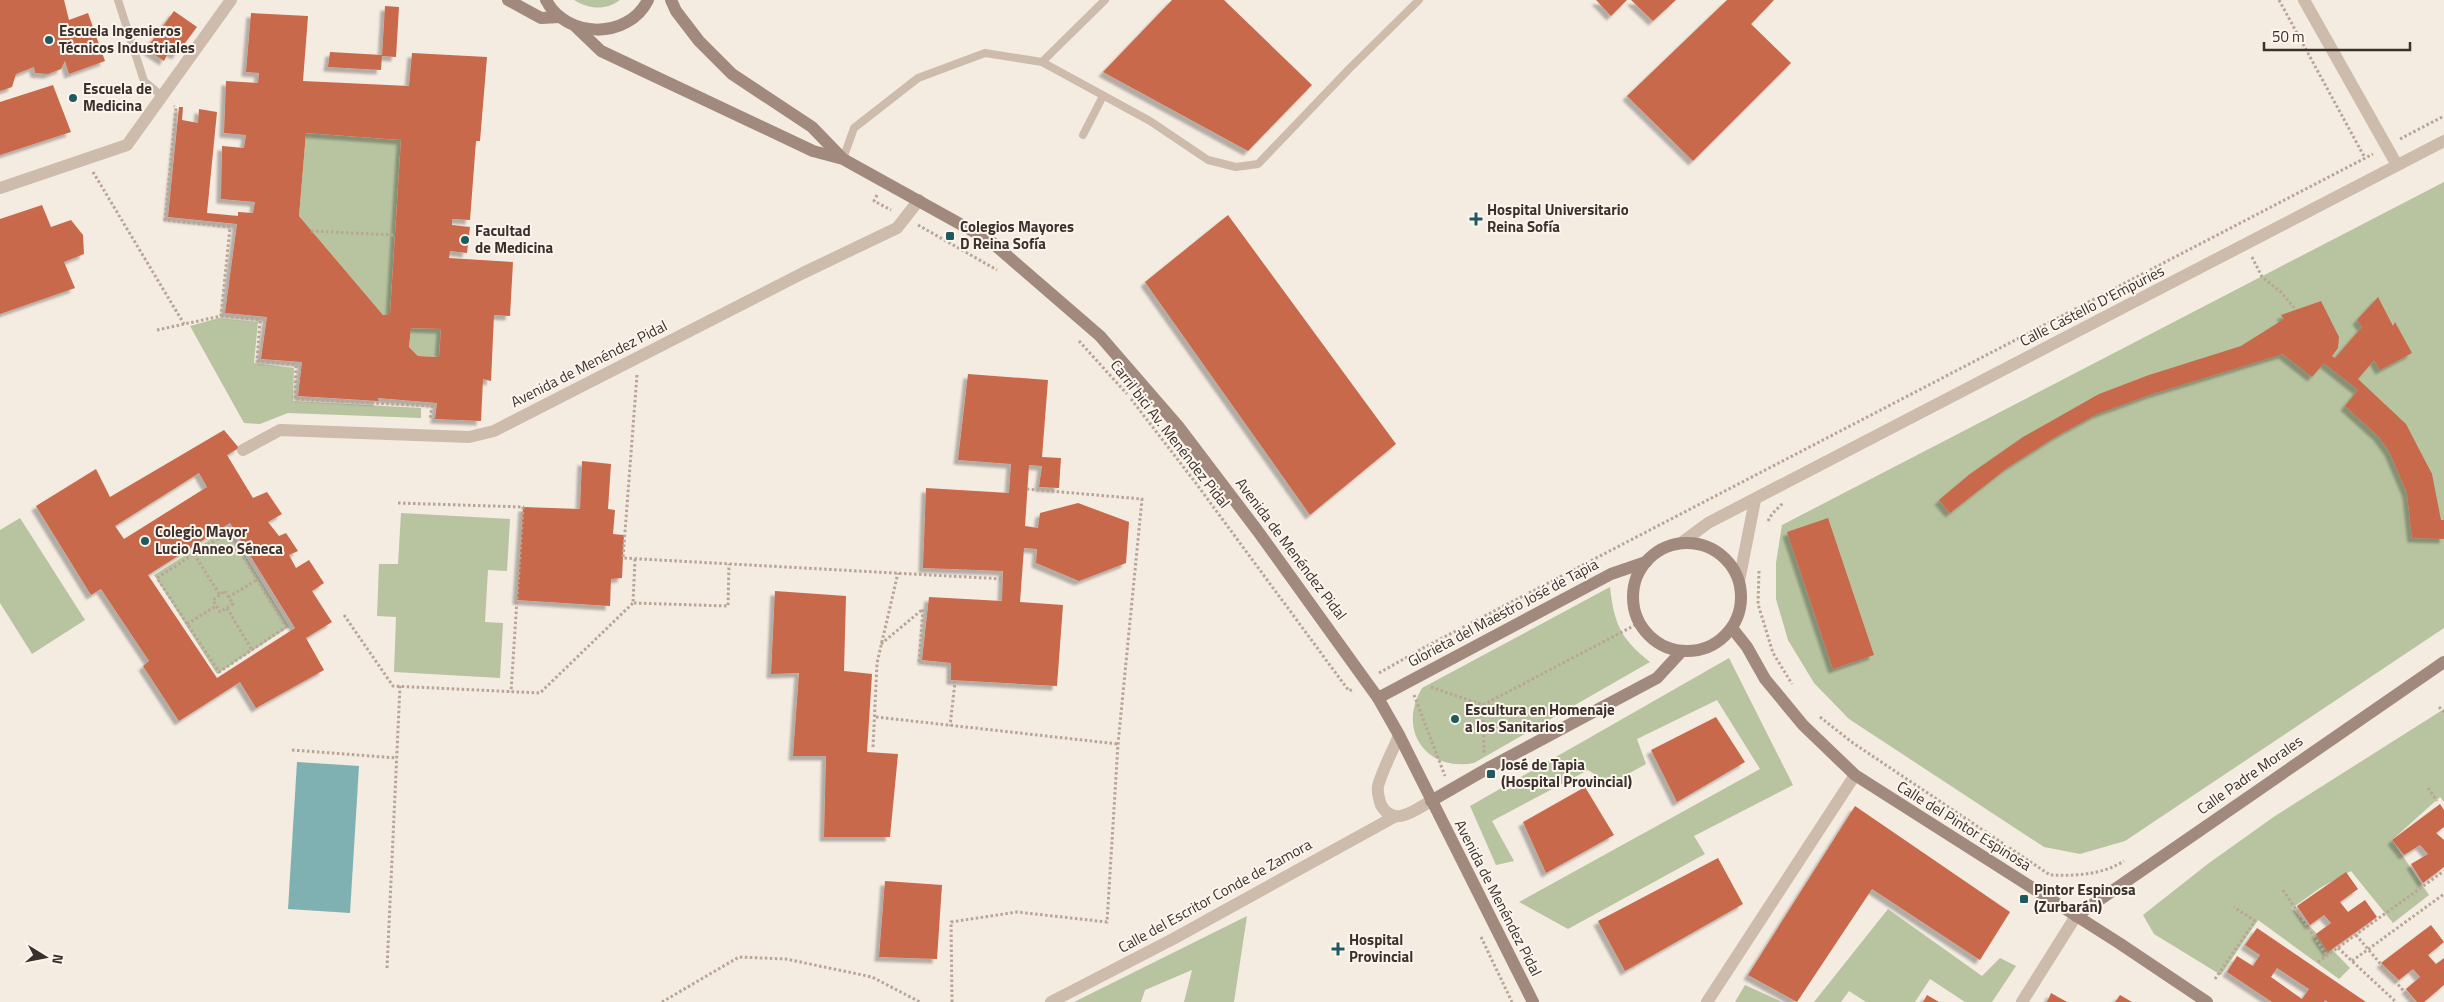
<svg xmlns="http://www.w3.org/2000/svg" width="2444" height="1002" viewBox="0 0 2444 1002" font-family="'Titillium Web',sans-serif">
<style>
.green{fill:#b8c4a0}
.water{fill:#7fb0b2}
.building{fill:#c8694b;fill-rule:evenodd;filter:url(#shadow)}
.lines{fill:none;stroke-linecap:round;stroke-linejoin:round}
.path{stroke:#b9a596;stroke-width:3;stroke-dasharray:2.5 2.5;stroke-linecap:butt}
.lane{stroke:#cdbbac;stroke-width:8}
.street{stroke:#cdbbac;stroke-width:12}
.secondary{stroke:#a18a7d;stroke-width:12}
.poi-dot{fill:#1f5a5e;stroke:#fbf5ee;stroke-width:2}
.labels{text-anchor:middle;stroke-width:4;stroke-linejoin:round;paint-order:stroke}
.poi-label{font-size:15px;font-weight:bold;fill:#3b302b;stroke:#fbf5ee;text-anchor:start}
.street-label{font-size:15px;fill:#3b302b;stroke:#fbf5ee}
</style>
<defs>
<filter id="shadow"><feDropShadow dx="-4.5" dy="4.5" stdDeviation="1" flood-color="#0004"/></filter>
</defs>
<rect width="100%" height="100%" fill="#f4ebe1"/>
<g class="green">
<path d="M574,0h46c-15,11 -31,9 -46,0z"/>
<polygon points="306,133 401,140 390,314 383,315 299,216"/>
<polygon points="2444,182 2444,628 2125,841 2080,854 2044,847 1849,719 1814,683 1788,640 1776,599 1776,563 1782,525"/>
<polygon points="219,318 258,322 254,363 294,368 293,401 421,408 421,418 288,413 260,424 244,423 190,326"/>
<polygon points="411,328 441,329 439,357 418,356 409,347"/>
<polygon points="401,513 510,519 507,571 488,570 485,622 503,623 500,678 394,672 396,617 377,616 379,564 398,564"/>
<polygon points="20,518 85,620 32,654 0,603 0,530"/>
<polygon points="228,528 289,627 217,674 154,575"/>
<path d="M1610,587c4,37 11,52 40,75l-176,101c-48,9 -77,-33 -52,-75z"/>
<polygon points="1729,658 1793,785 1694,836 1705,854 1568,929 1519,902 1760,769 1717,700 1637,739 1646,764 1610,784 1588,770 1492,821 1514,861 1496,865 1470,806"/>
<polygon points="2444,709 2444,802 2440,797 2392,840 2429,895 2393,923 2351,871 2320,888 2292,908 2350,968 2339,979 2258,920 2221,975 2154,934 2143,915 2209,863 2275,816"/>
<polygon points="1888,909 1982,976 2000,958 2016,966 1992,1002 1965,1002 1930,979 1915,1002 1866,1002 1849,991 1841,1002 1814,1002"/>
<polygon points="1247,916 1234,1002 1184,1002 1192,970 1145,990 1141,1002 1074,1002"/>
<polygon points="1745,985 1782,1002 1735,1002"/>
</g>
<polygon class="water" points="297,762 359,766 350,913 288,909"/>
<g class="building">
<polygon points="0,0 64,0 69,20 88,13 105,61 69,74 65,61 61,69 48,74 35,73 34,67 16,74 12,87 0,91"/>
<polygon points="1172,0 1224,0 1312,85 1248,151 1103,72"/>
<polygon points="1596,0 1627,0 1611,16"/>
<polygon points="1631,0 1676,0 1653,21"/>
<polygon points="1727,0 1774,0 1751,24 1791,63 1693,161 1627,96"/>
<polygon points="385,6 399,7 396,57 382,56"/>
<polygon points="174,11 197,27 176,55 169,51 164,61 146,49"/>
<path d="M251,13l57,3 -5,65 106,5 3,-33 75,4 -7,84h-4l-6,79 -18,-1v6l18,2 -3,26 -17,-2 -1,7 64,4 -3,54 -16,-1 -3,66 -8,-2 -2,42 -46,-2 2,-16 -59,-5v3l-80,-5 4,-34 -41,-3 6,-42 -42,-4 12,-89 -69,-7 11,-110h4l-1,13 16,3 1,-14 18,3 -10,101 31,3v-4l15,1 2,-11 -34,-3 1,-53 22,2 2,-13 -22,-2 2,-52 32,2 1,-10 -13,-1zM306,133l95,7 -11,174 -7,1 -84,-99zM411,328l30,1 -2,28 -21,-1 -9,-9z"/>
<polygon points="330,52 382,55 381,70 328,67"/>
<polygon points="53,85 71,132 0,155 0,102"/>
<polygon points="42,205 51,227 71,220 83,235 84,254 64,262 75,288 0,314 0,219"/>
<polygon points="1228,215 1396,444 1310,515 1145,282"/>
<polygon points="2378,297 2393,326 2395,322 2412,353 2380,370 2374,360 2358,379 2406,424 2432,474 2441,520 2444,520 2444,539 2412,538 2407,493 2389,451 2378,436 2345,406 2358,390 2324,363 2312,377 2283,354 2152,394 2097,414 2057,436 2007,468 1950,513 1939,500 1970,474 2023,437 2099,394 2149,375 2241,346 2284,319 2281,315 2321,301 2339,337 2338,348 2332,356 2335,358 2362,327 2357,320"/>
<polygon points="968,374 1048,380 1042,457 1061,458 1059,488 1039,487 1042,466 1029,465 1025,526 1038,528 1040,513 1078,503 1129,522 1126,563 1079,581 1036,563 1037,549 1024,548 1020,602 1063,605 1057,686 951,680 951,663 922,660 929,597 1002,601 1003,571 923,568 926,488 1009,493 1011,464 958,460"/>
<path d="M224,430l15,18 -12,7 26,43 14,-6 15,22 -14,8 11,14 7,-3 12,18 -9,4 7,13 13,-8 15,23 -12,8 20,31 -26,16 18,32 -68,38 -16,-26 -61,39 -36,-55 6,-5 -48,-72 -10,6 -55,-89 60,-37 14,28zM199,473l8,14 -83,52 -9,-13zM230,523l65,105 -78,50 -69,-103z"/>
<polygon points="582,461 611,464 608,509 615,510 613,534 624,535 622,578 611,579 610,606 517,600 523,507 580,509"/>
<polygon points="1828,518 1874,655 1833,669 1787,532"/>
<polygon points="775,591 846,596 844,671 872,674 867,752 898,754 890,837 824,837 826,756 793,756 799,673 771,674"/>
<polygon points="1716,717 1745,762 1677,802 1651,750"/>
<polygon points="1585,787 1614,835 1546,873 1523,822"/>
<polygon points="2440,804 2444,810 2444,827 2436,833 2444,840 2444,867 2423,883 2411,864 2428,854 2420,845 2404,855 2392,840"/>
<polygon points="1855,806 2010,912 1980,960 1872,889 1797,1002 1748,975"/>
<polygon points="1718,858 1743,904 1625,971 1598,921"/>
<polygon points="2346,872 2358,889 2340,902 2348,912 2365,900 2377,917 2328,952 2316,934 2331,923 2324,915 2310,925 2297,906"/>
<polygon points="885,881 942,885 937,959 879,957"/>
<polygon points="2431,925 2444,942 2428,955 2436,964 2444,958 2444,985 2424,1002 2417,1002 2406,989 2420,977 2413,969 2399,980 2381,963"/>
<path d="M2257,928l47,32 62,42h-38l-3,-2 -1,2h-52l-45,-30 10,-16 16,10 7,-11 -15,-10zM2277,968l32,21 -7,10 -31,-22z"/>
<polygon points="2051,993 2067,1002 2047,1002"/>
<polygon points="1927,995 1939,1002 1923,1002"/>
<polygon points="2120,995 2132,1002 2115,1002"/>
</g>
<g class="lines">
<g class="path">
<polyline points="2279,0 2365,158"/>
<polyline points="2400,139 2444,116"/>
<polyline points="93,172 184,324"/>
<polyline points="877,195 874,201 891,210"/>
<polyline points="918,225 997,270"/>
<polyline points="311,231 394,235"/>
<polyline points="2252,257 2262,277 2281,292 2296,310"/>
<polyline points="221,316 260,320 257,361 296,365 295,399 432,406 430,420"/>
<polyline points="157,330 221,316 230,227 165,220 176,108 174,106"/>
<polyline points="1079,341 1127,394"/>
<polyline points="637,375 623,558 1003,579"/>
<polyline points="1131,399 1195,482 1349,691 1353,689"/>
<polyline points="398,503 523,507 511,692"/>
<polyline points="1768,521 1772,514 1783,503"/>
<polygon points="228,532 286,627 219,672 157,578"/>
<polyline points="194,554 220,595"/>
<polyline points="635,559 633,603 728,606 729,564"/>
<polyline points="1759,571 1758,604 1773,653 1792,684"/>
<polygon points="225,591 233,604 220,612 213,600"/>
<polyline points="228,597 257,580"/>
<polyline points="227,608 252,650"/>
<polyline points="344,615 393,686 540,693 633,603"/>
<polyline points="187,624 216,606"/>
<polyline points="881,644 923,609 919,662 950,665 949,682 955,682 950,726"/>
<polyline points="1379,673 1425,647 2373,154"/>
<polyline points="1431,687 1483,705 1484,754"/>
<polyline points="1414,695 1445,776"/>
<polyline points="1483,705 1639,623"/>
<polyline points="2439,707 2444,712"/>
<polyline points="876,717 1118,744"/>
<path d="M1820,717l33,26 197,132c25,1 52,0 74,-14"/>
<polyline points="873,747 877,663 898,573"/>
<polyline points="292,750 397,758"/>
<polyline points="2428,788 2437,801"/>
<polyline points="2283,890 2327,956"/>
<polyline points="2356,935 2413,1002"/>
<polyline points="1481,937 1512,1002"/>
<polyline points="2338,948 2396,1002"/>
<polyline points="2352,961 2444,894"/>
<polyline points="2318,962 2444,871"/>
<polyline points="387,968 400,686"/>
<polyline points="2215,979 2255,921 2234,907"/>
<polyline points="662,1002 739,957 786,959 872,977 920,1002"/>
<polyline points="952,1002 951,922 1017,912 1107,922 1118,744 1142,499 1027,489"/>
</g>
<g class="lane">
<polyline points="118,0 144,81 162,96"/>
<polyline points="1042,62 1105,0"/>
<polyline points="1083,135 1103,96"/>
<polyline points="843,159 854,128 918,78 985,53 1042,62 1150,121 1208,160 1236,167 1258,164 1350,68 1419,0"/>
</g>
<g class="street">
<polyline points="2304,0 2397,165"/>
<polyline points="0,188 127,145 231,0"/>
<polyline points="243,450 280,430 469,437 494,431 803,273 897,228 919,200"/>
<polyline points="1681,543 1708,523 2444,141"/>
<polyline points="1739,581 1755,500"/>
<path d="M1399,735c-6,16 -16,33 -21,51 -1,6 1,13 3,19 13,23 34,5 50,-4"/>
<polyline points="1051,1002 1173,939 1394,817"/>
<polyline points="1707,1002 1855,775"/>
<polyline points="2022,1002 2076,916"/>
</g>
<g class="secondary">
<polyline points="508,0 541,18 560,17"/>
<path d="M546,0c20,39 82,40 102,0"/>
<polyline points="671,0 676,11 699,41 732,74 812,127 841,157"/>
<polyline points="576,27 601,51 813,151 843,159 989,240 1100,336 1178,426 1257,530 1378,698 1399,735 1533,1002"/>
<circle cx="1687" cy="597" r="54"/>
<polyline points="1732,628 1747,647 1765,679 1803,725 1855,775 2119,943 2207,1002"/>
<polyline points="1378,698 1611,574 1646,562"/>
<polyline points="1431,801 1490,767 1657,678 1681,652"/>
<polyline points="2076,916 2444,662"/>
</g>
</g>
<g class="poi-dot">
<circle cx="49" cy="40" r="5"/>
<circle cx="73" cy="98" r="5"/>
<path d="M1473.5 211.5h5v5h5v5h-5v5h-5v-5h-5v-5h5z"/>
<rect x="945" y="231" width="10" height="10" rx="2.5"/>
<circle cx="465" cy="240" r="5"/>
<circle cx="145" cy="541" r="5"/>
<circle cx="1455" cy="719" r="5"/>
<rect x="1486" y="769" width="10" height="10" rx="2.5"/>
<rect x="2019" y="894" width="10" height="10" rx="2.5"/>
<path d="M1335.5 941.5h5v5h5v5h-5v5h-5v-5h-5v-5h5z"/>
</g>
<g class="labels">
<g class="poi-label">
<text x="59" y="36">Escuela Ingenieros<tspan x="59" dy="17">Técnicos Industriales</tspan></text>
<text x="83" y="94">Escuela de<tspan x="83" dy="17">Medicina</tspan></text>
<text x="1487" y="215">Hospital Universitario<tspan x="1487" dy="17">Reina Sofía</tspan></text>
<text x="960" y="232">Colegios Mayores<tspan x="960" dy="17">D Reina Sofía</tspan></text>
<text x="475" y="236">Facultad<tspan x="475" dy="17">de Medicina</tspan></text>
<text x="155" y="537">Colegio Mayor<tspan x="155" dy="17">Lucio Anneo Séneca</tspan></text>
<text x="1465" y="715">Escultura en Homenaje<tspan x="1465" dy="17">a los Sanitarios</tspan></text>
<text x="1501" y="770">José de Tapia<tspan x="1501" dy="17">(Hospital Provincial)</tspan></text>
<text x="2034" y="895">Pintor Espinosa<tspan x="2034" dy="17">(Zurbarán)</tspan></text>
<text x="1349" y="945">Hospital<tspan x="1349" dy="17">Provincial</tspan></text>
</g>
<g class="street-label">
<text transform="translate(2092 306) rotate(-27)" y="5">Calle Castello D'Empuries</text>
<text transform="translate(589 364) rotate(-27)" y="5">Avenida de Menéndez Pidal</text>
<text transform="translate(1170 434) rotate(52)" y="5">Carril bici Av. Menéndez Pidal</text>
<text transform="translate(1291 549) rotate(53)" y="5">Avenida de Menéndez Pidal</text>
<text transform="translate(1503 613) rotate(-28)" y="5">Glorieta del Maestro José de Tapia</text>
<text transform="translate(2250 775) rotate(-35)" y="5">Calle Padre Morales</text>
<text transform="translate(1964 826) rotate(32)" y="5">Calle del Pintor Espinosa</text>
<text transform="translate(1215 896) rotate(-29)" y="5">Calle del Escritor Conde de Zamora</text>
<text transform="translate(1498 898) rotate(63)" y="5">Avenida de Menéndez Pidal</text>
</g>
</g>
<g transform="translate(45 957) rotate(100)" stroke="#fbf5ee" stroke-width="4" paint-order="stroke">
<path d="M0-4L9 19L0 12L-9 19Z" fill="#3b302b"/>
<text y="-8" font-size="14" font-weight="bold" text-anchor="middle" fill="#3b302b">N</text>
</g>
<path d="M2264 42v8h146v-8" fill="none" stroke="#3b302b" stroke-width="2.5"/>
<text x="2272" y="42" font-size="15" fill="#3b302b" stroke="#fbf5ee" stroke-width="4" paint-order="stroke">50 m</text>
</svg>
